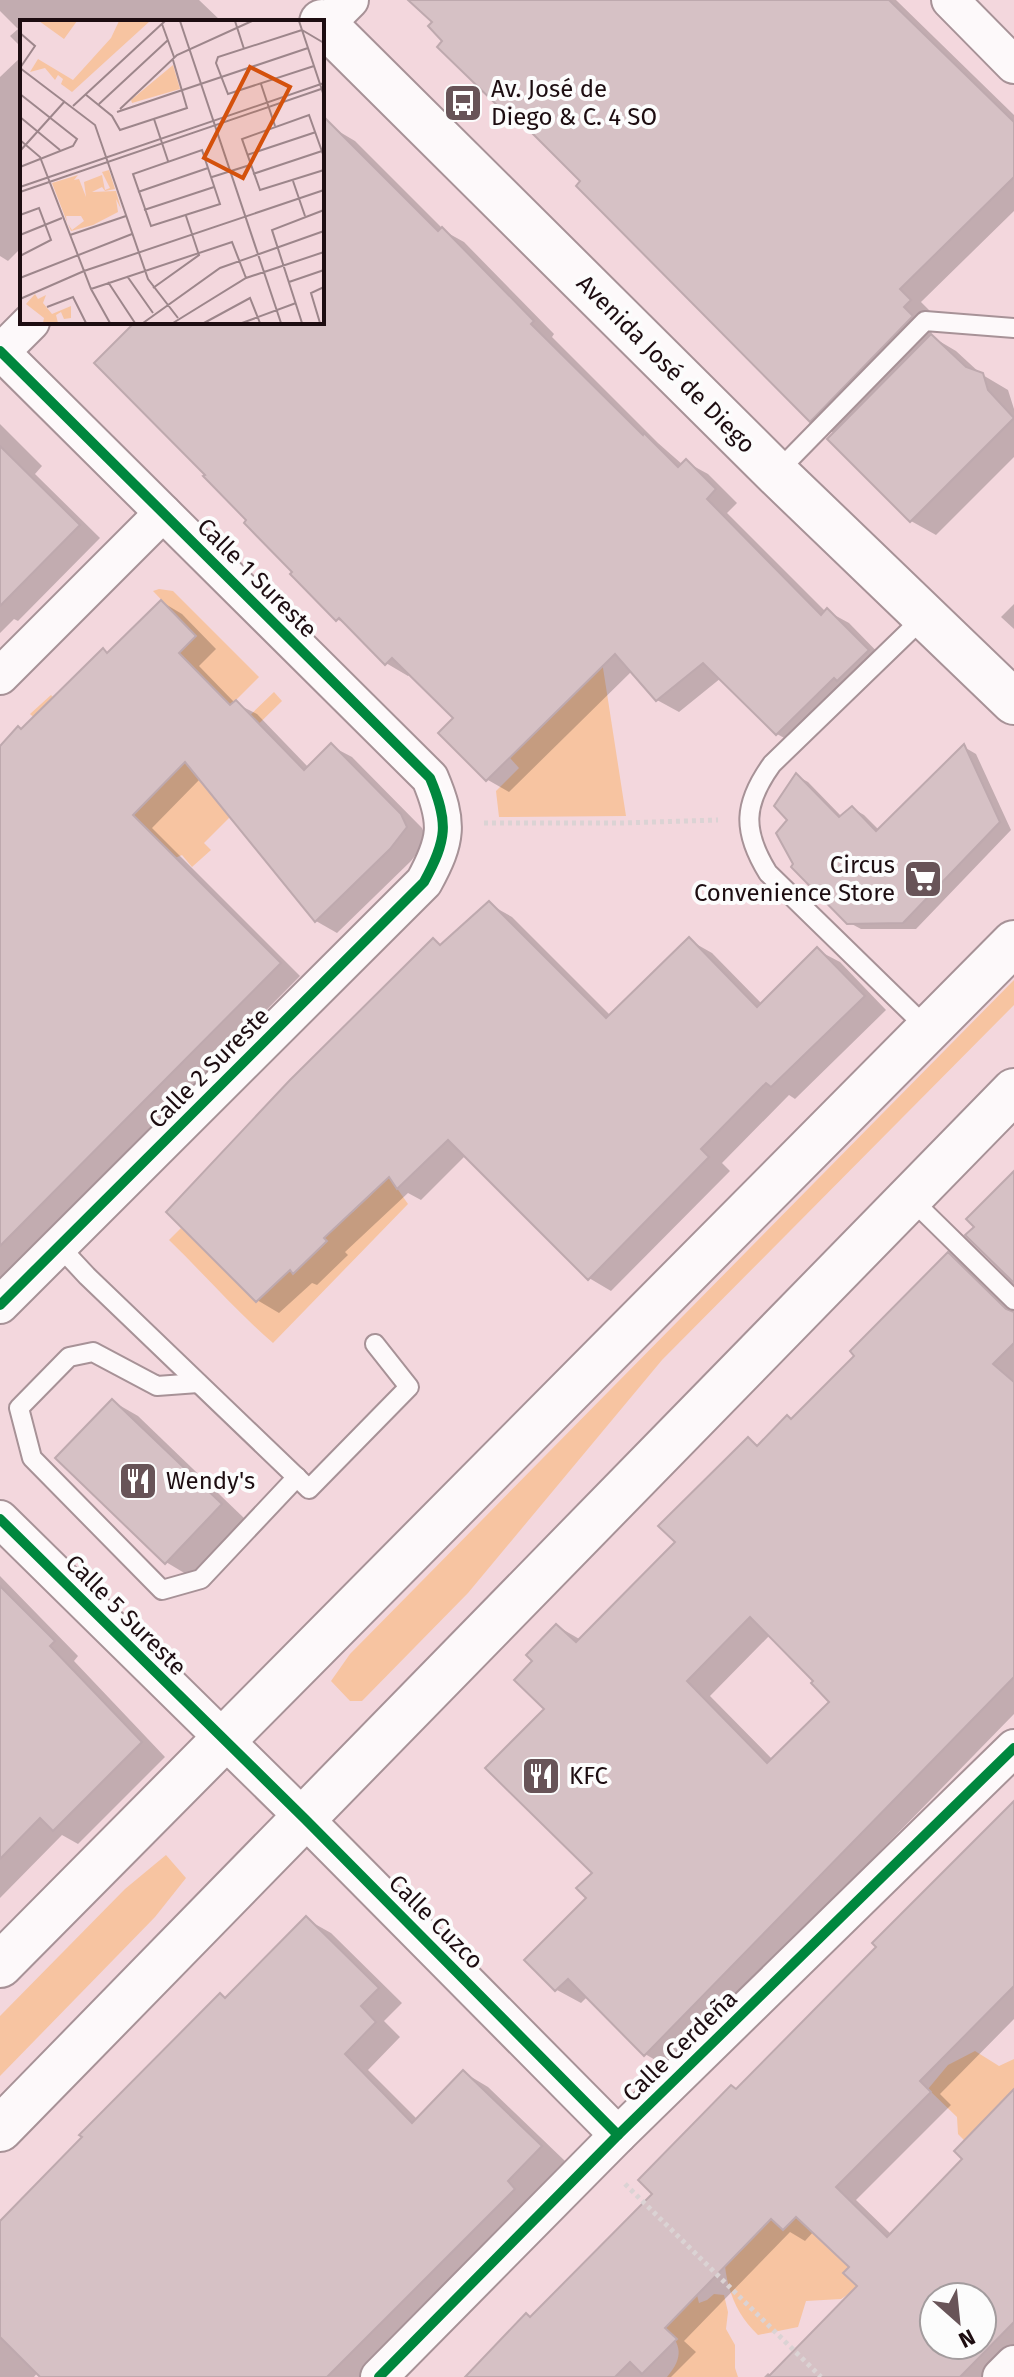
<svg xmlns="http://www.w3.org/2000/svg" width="1014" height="2377" viewBox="0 0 1014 2377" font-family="'Fira Sans',sans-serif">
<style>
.green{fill:#f7c4a1}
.shadow{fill:#0003;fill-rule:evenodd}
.building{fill:#d6c1c5;stroke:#bea9ae;stroke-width:2;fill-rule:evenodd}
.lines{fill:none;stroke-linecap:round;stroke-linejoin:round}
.lane-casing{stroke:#a79297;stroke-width:22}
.street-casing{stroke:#a79297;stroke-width:40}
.secondary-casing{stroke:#a79297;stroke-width:48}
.primary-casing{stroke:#a79297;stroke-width:48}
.path{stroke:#dbd3d4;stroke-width:5;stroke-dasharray:4 4;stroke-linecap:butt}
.lane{stroke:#fdf9fa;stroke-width:18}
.street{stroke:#fdf9fa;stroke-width:36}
.secondary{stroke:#fdf9fa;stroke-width:44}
.primary{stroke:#fdf9fa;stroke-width:44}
.cycleway-casing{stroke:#fcfcfc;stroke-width:15}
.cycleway{stroke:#00873e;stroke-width:10}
.labels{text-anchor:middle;stroke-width:8;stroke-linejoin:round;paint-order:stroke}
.poi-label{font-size:24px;fill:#1d0d11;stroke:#fcfcfc;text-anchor:start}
.street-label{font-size:24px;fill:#1d0d11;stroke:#fcfcfc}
.inset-road{fill:none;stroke:#9d868b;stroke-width:2}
.view{fill:#d4510c;fill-opacity:0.15;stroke:#d4510c;stroke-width:4}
.inset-edge{fill:none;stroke:#1d0d11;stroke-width:4}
</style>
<rect width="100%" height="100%" fill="#f3d7dd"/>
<g class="green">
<polygon points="159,589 173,591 259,677 230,706 244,721 274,692 282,701 217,765 225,771 207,790 233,814 204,843 211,850 192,867 182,855 173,859 64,744 30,714 51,695 61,706 185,762 190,767 198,710 217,692 179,653 196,636 153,591"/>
<polygon points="599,642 626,816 499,817 496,791 519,768 510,758 566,702 514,650"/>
<polygon points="1014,980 1014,1005 662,1360 468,1593 362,1701 350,1701 331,1681 350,1654"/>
<path d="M385,1171l23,33 -135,139c-37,-32 -69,-69 -104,-103l12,-12 75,74 34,-32 4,4 33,-32 -7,-8 29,-25 4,3 18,-17z"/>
<polygon points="166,1855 186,1878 155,1917 0,2076 0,2016 125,1889"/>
<polygon points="975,2051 999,2066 1014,2059 1014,2089 974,2140 964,2140 958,2134 957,2117 928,2089 948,2065"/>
<path d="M796,2217l72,30 -25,26 15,15 -17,11 -35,2 -8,26 -40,8c-20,-19 -30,-42 -33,-69l46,-47 12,11z"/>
<path d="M714,2294l10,1 4,17 -2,17 9,16v23l3,9h-71c17,-20 15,-33 -3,-50l33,-32 2,8 8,-3z"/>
</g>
<g class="shadow">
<polygon points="0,0 199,0 222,22 22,22 22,48 10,36 18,29 0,11"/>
<polygon points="444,0 896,0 1014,115 1014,211 921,302 932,313 934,330 929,335 956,351 981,374 1008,390 1014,409 1014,457 936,535 911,521 829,439 834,433 811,420 583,181 521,119 504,109"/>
<polygon points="22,56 22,247 8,261 0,256 0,77"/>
<polygon points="333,128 355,141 446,232 464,242 554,334 552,337 658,443 683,465 686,462 708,474 737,503 727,513 826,612 827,611 849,623 889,664 860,692 856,690 799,746 777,734 721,678 679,712 657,700 632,671 509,792 488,780 441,733 456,718 411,673 408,676 386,663 349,626 337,619 249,520 138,322 322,322 322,140"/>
<polygon points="0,424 42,466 35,474 100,538 18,621 14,619 0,633"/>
<polygon points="162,602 182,614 216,649 199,666 235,703 257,714 309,768 331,746 352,757 422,828 427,840 411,861 337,933 316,921 201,778 152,828 300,976 210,1067 211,1068 0,1278 0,748 23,731 104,650 109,654"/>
<polygon points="1014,604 1014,629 1001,617"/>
<polygon points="964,747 976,754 1011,830 916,929 861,929 848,922 789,820 797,776 808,782 842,817 852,808 864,815 880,831"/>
<polygon points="489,904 512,917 611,1016 689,940 712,953 762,1004 817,950 840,962 886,1010 795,1099 789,1095 722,1163 730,1171 611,1291 589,1278 466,1155 421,1200 408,1193 345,1252 348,1255 317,1285 312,1283 279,1313 257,1300 433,940 442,946"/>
<path d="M949,1255l24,14 41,40v405l-345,354 -24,-14 -57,-58 -7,7 -24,-13 -31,-30 63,-62 6,-25 -60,-212 22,-35 24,14 96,-98 71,-102 12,6 32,-26 64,-64zM770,1635l46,46 16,21 -59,58 -63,-64z"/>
<polygon points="112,1401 138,1416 246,1520 191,1577 166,1562"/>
<polygon points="0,1576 78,1656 74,1661 165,1757 78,1844 62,1835 0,1898"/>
<path d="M1014,1804v215l-74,75 11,11 -95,95 36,35 73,-76 49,-67v254l-22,31h-228l4,-4 4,3 87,-90 -8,-19 -37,-36 -9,10 -15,-9 -106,109 12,11 -25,25h-203l64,-58 123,-126 83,-102zM934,2297h48v48h-48z"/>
<polygon points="306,1919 331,1933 402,2003 384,2021 400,2037 368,2070 418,2120 463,2072 488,2087 565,2161 532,2196 539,2204 367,2377 43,2377 38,2372 34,2377 0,2377 0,2222"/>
</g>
<g class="building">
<polygon points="408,0 889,0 1014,122 1014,177 900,289 911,300 904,307 913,316 810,422 576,186 580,181 506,107 503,111 437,47 442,41 428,26 432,22"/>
<polygon points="322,115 438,231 442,227 534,321 531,324 643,435 644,433 678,467 686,459 716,489 707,499 821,615 827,608 869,650 837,681 834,678 776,735 703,663 656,701 615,654 486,781 438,733 453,718 392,658 385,665 339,618 336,621 290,574 292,572 244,523 246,520 203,476 205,475 94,363 135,322 322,322"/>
<polygon points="931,334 966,367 983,373 988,390 1014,418 910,522 827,439"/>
<polygon points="0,446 80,525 0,606"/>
<polygon points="161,600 196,636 179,653 230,705 236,700 304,770 331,743 401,814 407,827 390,849 315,922 185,762 133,815 281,963 0,1246 0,746 18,726 21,729 103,648 107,653"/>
<polygon points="964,744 1000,822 903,923 847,924 791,867 793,864 776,833 787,820 774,806 796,773 839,817 852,806 876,831"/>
<polygon points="489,901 606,1018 689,937 757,1007 817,947 865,996 771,1087 766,1083 701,1149 709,1157 588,1280 448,1140 397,1189 389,1177 324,1238 327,1241 293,1274 290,1270 256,1302 166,1212 289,1081 433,938 440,945"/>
<polygon points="1014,1171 1014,1283 965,1235 974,1227 966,1219"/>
<path d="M948,1252l58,57 8,3v31l-21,21 21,18v295l-370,379 -76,-77 -13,12 -31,-31 62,-62 -10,-10 16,-15 -107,-105 59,-59 -30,-29 18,-19 -6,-6 30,-31 20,18 99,-100 -17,-16 90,-89 9,9 30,-31 4,4 63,-63 -4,-5zM750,1617l63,64 -2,2 18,19 -62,61 -80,-82z"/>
<polygon points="112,1399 222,1504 165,1564 55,1458"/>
<polygon points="0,1586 55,1641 50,1646 142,1742 53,1831 40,1818 0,1859"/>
<path d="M1014,1801v185l-94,95 11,11 -95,95 51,50 75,-78 -8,-8 60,-62v233l-54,55h-192l89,-91 -14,-13 6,-6 -53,-50 -13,13 -12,-11 -106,109 12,11 -35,35 -12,-12 -15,15h-150l61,-64 4,4 122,-123 -14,-14 93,-95 5,4 140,-142 -4,-4zM934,2297h48v48h-48z"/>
<polygon points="306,1916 379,1988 361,2006 376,2022 345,2054 412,2123 463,2070 542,2146 508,2181 515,2189 327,2377 40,2377 0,2337 0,2221 82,2137 79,2135 220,1993 225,1998"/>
</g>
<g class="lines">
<g class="lane-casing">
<g id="lane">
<polyline points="776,473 925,321 1014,328"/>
<path d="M925,616l-153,148c-29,40 -30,67 -4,109l160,156"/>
<polyline points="909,1197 1014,1300"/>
<polyline points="59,1246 87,1276 309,1489 409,1387 375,1344"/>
<polyline points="198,1383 157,1386 93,1352 69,1357 19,1408 32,1458 162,1590 201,1579 297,1477"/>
</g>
</g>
<g class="street-casing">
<g id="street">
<polyline points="950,0 1014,65"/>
<polyline points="322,28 350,0"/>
<path d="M0,351l430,427c19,45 17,62 -6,104l-424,423"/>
<polyline points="1,352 31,322"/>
<polyline points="0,676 163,513"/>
<polyline points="0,1519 305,1819 618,2135"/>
<polyline points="379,2377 618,2135 1014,1748"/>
<polyline points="1001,2377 1014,2364"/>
</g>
</g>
<g class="secondary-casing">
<polyline id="secondary" points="322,22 776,473 1014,702"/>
</g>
<g class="primary-casing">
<g id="primary">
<polyline points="0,1965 1014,943"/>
<polyline points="0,2129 1014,1091"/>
</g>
</g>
<g class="path">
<polyline points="484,823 622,823 718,820"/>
<polyline points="625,2184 821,2377"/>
</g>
<use href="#lane" class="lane"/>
<use href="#street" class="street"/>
<use href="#secondary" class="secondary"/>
<use href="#primary" class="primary"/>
<g class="cycleway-casing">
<g id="cycleway">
<path d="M0,351l430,427c19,45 17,62 -6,104l-424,423"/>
<polyline points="0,1519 305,1819 618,2135"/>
<polyline points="379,2377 618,2135 1014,1748"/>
</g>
</g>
<use href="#cycleway" class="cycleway"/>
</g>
<defs>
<g id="bus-square" transform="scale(2)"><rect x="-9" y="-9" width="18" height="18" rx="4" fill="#685458" stroke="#fcfcfc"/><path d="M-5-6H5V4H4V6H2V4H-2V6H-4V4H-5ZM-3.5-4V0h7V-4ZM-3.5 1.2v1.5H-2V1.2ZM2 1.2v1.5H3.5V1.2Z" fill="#fff"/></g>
<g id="supermarket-square" transform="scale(2)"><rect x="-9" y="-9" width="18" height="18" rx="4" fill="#685458" stroke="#fcfcfc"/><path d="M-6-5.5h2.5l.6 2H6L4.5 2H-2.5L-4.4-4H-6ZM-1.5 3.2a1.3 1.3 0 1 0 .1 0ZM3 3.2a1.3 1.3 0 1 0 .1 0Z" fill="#fff"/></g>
<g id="restaurant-square" transform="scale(2)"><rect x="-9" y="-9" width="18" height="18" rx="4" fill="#685458" stroke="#fcfcfc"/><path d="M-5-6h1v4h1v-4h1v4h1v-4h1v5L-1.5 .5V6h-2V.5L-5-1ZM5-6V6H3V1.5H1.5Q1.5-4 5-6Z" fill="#fff"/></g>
</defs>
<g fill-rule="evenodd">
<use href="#bus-square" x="463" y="103"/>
<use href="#supermarket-square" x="923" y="879"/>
<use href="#restaurant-square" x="138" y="1481"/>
<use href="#restaurant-square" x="541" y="1776"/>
</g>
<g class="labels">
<g class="poi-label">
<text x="491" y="97">Av. José de<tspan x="491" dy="28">Diego &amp; C. 4 SO</tspan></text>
<text x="895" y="873" text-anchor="end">Circus<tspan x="895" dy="28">Convenience Store</tspan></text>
<text x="166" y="1489">Wendy's</text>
<text x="569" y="1784">KFC</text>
</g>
<g class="street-label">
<text transform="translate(666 364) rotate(45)" y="8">Avenida José de Diego</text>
<text transform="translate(257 578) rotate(45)" y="8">Calle 1 Sureste</text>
<text transform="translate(209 1068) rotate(-45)" y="8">Calle 2 Sureste</text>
<text transform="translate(126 1615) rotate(45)" y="8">Calle 5 Sureste</text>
<text transform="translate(436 1922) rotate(45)" y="8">Calle Cuzco</text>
<text transform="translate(680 2046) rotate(-44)" y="8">Calle Cerdeña</text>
</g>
</g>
<g transform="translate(20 20)">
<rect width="304" height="304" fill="#f3d7dd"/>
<path d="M19,1h38l-13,18zM99,1h31l-78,71 -11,-8 2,-5 -5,-4 -3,5 -10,-12 -15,4 8,-13 35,21 38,-42zM153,45l7,24 -48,14 -1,-3zM89,150l6,19 -10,2 -3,-4 -10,5 24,-1 5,18 -5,-10 2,13 -25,13 -22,6 -3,-7 4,6 12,-9 -3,-5h-15l1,6 -15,-39 26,-8 -4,5 5,-1 7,18 -2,-15 18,-7 3,15 5,-2 -8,-16zM15,274l3,5 8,-4 -3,8 9,11 19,-8v12l-7,1 -3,-7 -5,3 2,8h-15l1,-5 -18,-14z" fill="#f7c4a1"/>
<path class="inset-road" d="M160,1l101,302M215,1l9,28M279,1l25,75M142,4l12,33M282,10l-84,27 -2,6 12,31 86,-28M282,10l22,13M0,13l15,13 -15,22M0,48l75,57 53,154 30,39M241,64l14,42M0,74l57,45 -4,7 -53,21M65,74l27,22 8,14 67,-22 -14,-48M79,84l69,-64M53,86l92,-85M100,89l57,-54 75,-34M97,92l191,-64M0,97l40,33M134,99l14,42M0,120l20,17 51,132 19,34M182,130l18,54 -69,22 -18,-52zM0,131l45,-50M227,135l69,-23M304,137l-15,-42 -67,24 18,51 64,-20M233,154l69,-23M192,157l38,-12M273,161l12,35M0,167l304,-104M0,172l304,-104M118,172l70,-24M124,190l70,-23M0,195l19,-7 12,32 -31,16M0,215l42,-17M50,215l56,-19M107,256l26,37M0,258l112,-44M88,262l27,41M269,262l35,-12M133,268l46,-33 -13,-39M71,269l141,-47 14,36M0,279l64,-28 240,-81M27,287l26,-10 13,26M123,303l77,-55 104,-37M153,303l73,-45 78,-26M184,303l46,-25 10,25M222,303l54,-20M282,303l-30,-93 52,-20M300,303l-9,-30 13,-6"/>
<path class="view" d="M230,47l40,20 -47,91 -39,-20z"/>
<rect width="304" height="304" class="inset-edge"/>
</g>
<g transform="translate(958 2321) rotate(153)"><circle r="38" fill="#fcfcfc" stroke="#a39c9e" stroke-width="2"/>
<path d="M0-6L14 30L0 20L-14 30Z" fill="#685458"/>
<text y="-12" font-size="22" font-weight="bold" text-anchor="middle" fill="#1d0d11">N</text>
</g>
</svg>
